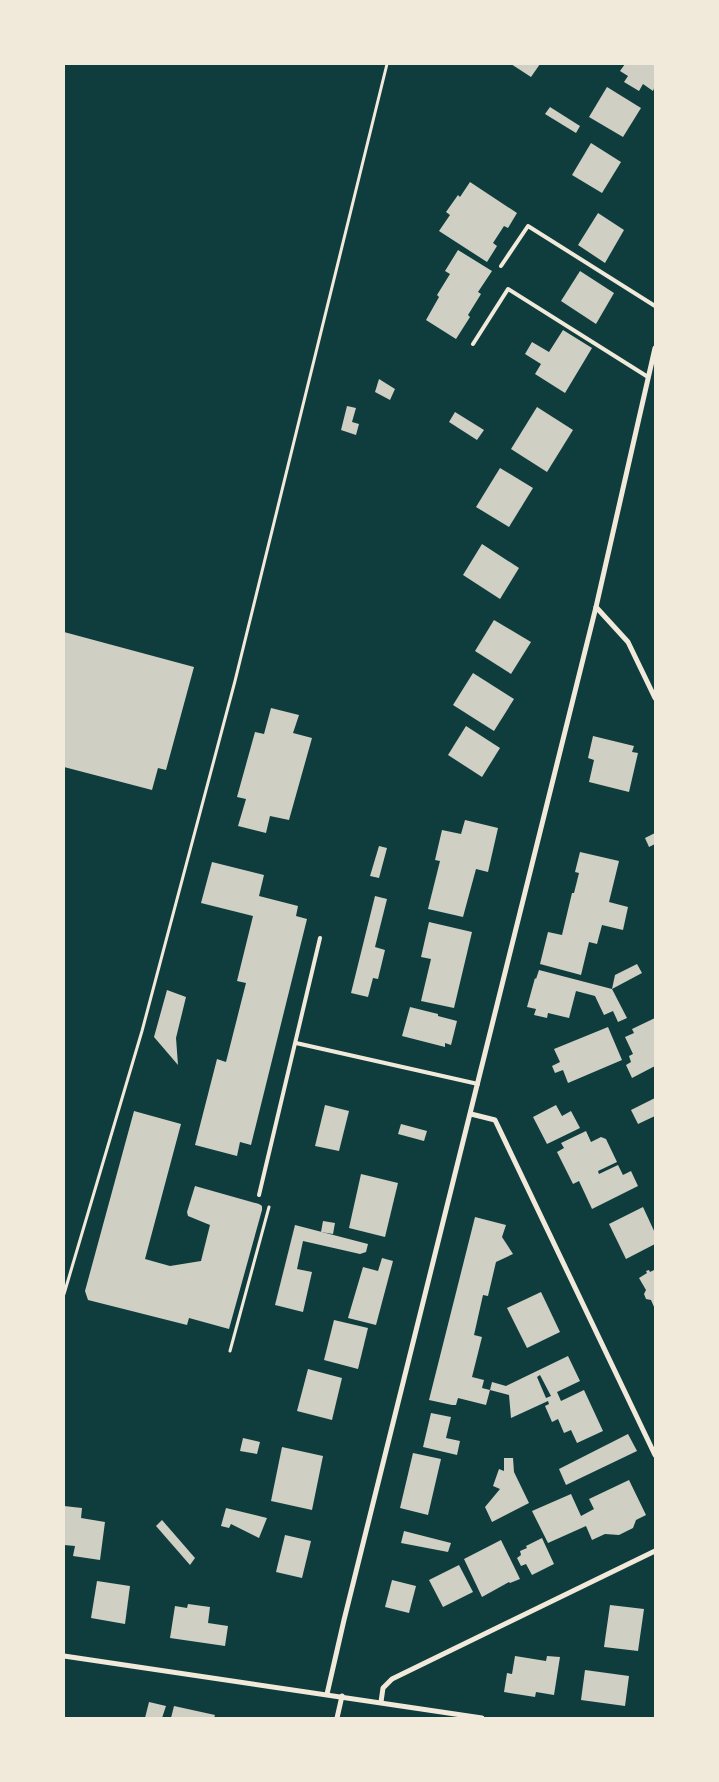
<svg xmlns="http://www.w3.org/2000/svg" width="719" height="1782" viewBox="0 0 719 1782" font-family="Karla,sans-serif">
<style>
.building{fill:#cfcfc3;fill-rule:evenodd}
.lines{fill:none;stroke-linecap:round;stroke-linejoin:round}
.path{stroke:#f1e9da;stroke-width:3}
.service{stroke:#f1e9da;stroke-width:4}
.minor{stroke:#f1e9da;stroke-width:5}
</style>
<rect width="100%" height="100%" fill="#0f3d3e"/>
<g class="building">
<polygon points="511,64 540,64 531,77"/>
<polygon points="625,64 655,64 655,86 653,91 643,84 639,91 624,82 628,76 620,71"/>
<polygon points="607,87 641,108 623,137 589,117"/>
<polygon points="550,107 580,126 576,133 545,114"/>
<polygon points="591,143 621,162 602,193 572,175"/>
<polygon points="470,182 517,213 508,228 504,226 493,243 497,246 487,262 439,231 450,215 446,212 458,195 460,197"/>
<polygon points="598,213 624,230 605,263 578,245"/>
<polygon points="458,250 492,271 478,292 481,294 468,315 470,317 456,339 426,320 439,297 437,295 450,274 445,271"/>
<polygon points="580,271 614,293 596,324 561,301"/>
<polygon points="563,330 592,348 565,393 535,374 541,364 525,354 532,342 549,352"/>
<polygon points="379,379 395,389 390,400 375,392"/>
<polygon points="347,406 356,408 352,422 359,424 356,435 341,430"/>
<polygon points="537,407 573,430 547,472 511,449"/>
<polygon points="455,412 484,430 477,440 449,422"/>
<polygon points="500,468 533,488 509,527 476,507"/>
<polygon points="482,544 519,568 500,599 463,575"/>
<polygon points="494,620 531,642 511,674 475,651"/>
<polygon points="64,632 194,667 166,770 158,768 152,790 64,767"/>
<polygon points="473,673 514,699 494,731 453,705"/>
<polygon points="271,708 299,715 293,733 312,738 289,820 270,816 266,833 238,826 246,799 237,797 255,732 264,734"/>
<polygon points="466,726 500,748 482,777 448,755"/>
<polygon points="593,736 634,746 632,752 638,753 629,792 589,782 594,760 588,758"/>
<polygon points="465,820 498,828 488,872 476,869 463,917 428,909 440,861 435,860 442,830 461,834"/>
<polygon points="655,833 655,844 649,847 645,838"/>
<polygon points="379,846 387,848 379,878 370,876"/>
<polygon points="580,852 619,861 609,902 628,907 623,930 602,925 597,944 589,942 581,975 540,964 548,932 562,935 572,893 574,893 579,873 575,872"/>
<polygon points="212,862 264,875 259,896 298,906 296,916 307,919 251,1145 240,1142 237,1156 195,1145 217,1059 226,1062 246,983 237,981 253,916 201,903"/>
<polygon points="375,896 387,899 375,947 385,950 378,979 373,978 368,997 351,993"/>
<polygon points="429,922 472,932 454,1008 421,1001 431,959 421,957"/>
<polygon points="637,964 642,973 612,989 615,975"/>
<polygon points="539,970 612,989 627,1018 618,1022 613,1011 604,1015 595,996 576,991 569,1018 548,1013 547,1018 534,1015 536,1009 527,1007 535,978 536,979"/>
<polygon points="167,990 186,997 176,1038 178,1065 154,1037"/>
<polygon points="410,1007 438,1014 438,1016 457,1021 451,1045 445,1043 445,1047 402,1036"/>
<polygon points="655,1018 655,1066 632,1078 626,1065 631,1062 629,1056 633,1054 625,1037 634,1033 632,1029"/>
<polygon points="608,1027 622,1060 568,1083 563,1070 555,1073 552,1066 560,1062 554,1049"/>
<polygon points="655,1098 655,1116 638,1124 631,1110"/>
<polygon points="325,1105 349,1111 339,1151 315,1146"/>
<polygon points="556,1105 562,1116 571,1111 580,1128 547,1144 533,1117"/>
<polygon points="134,1111 181,1124 145,1259 170,1266 201,1261 210,1225 188,1216 187,1212 195,1186 259,1204 262,1206 262,1210 229,1329 189,1318 187,1325 88,1300 85,1291"/>
<polygon points="401,1124 427,1131 424,1141 398,1134"/>
<polygon points="586,1131 591,1142 601,1137 606,1139 617,1162 598,1171 599,1174 618,1165 623,1175 631,1171 638,1186 592,1209 579,1181 573,1184 557,1152 564,1148 561,1143"/>
<polygon points="361,1174 398,1183 385,1237 349,1228"/>
<polygon points="643,1207 655,1233 655,1244 626,1259 609,1224"/>
<polygon points="475,1217 506,1225 502,1237 513,1254 496,1262 488,1296 483,1295 474,1335 482,1337 472,1377 484,1380 482,1388 490,1390 486,1405 458,1398 456,1405 452,1405 429,1400"/>
<polygon points="323,1221 335,1223 333,1234 321,1232"/>
<polygon points="295,1225 368,1244 366,1252 360,1254 303,1241 297,1269 312,1272 303,1312 275,1305"/>
<polygon points="382,1258 393,1261 376,1325 348,1318 363,1267 378,1271"/>
<polygon points="649,1270 650,1272 654,1270 655,1271 655,1309 651,1300 646,1299 644,1294 646,1290 639,1278 647,1273 646,1271"/>
<polygon points="541,1292 560,1332 527,1348 507,1308"/>
<polygon points="334,1320 368,1328 358,1369 324,1360"/>
<path d="M568,1356l12,25 -23,11 4,9 23,-11 19,41 -26,12 -6,-13 -7,3 -6,-14 -6,3 -7,-16 4,-2 -1,-3 -37,17 -2,-23 -19,-5 2,-8 14,4zM540,1375l11,21 -5,2 -9,-21z"/>
<polygon points="308,1369 342,1378 332,1420 297,1411"/>
<polygon points="431,1413 451,1417 446,1438 460,1441 457,1455 423,1447"/>
<polygon points="628,1434 637,1451 566,1485 559,1469"/>
<polygon points="243,1438 260,1442 257,1454 240,1451"/>
<polygon points="282,1447 323,1456 312,1510 271,1501"/>
<polygon points="413,1453 441,1459 428,1515 400,1508"/>
<polygon points="504,1458 513,1458 514,1472 529,1503 492,1522 485,1507 500,1489 493,1486 499,1469 504,1471"/>
<polygon points="629,1480 646,1515 636,1520 633,1528 619,1535 605,1534 592,1540 586,1526 548,1543 532,1511 571,1494 581,1516 594,1509 589,1499"/>
<polygon points="64,1506 82,1508 81,1518 105,1522 100,1560 73,1556 75,1546 64,1545"/>
<polygon points="226,1508 267,1518 259,1538 231,1524 229,1528 221,1526"/>
<polygon points="162,1520 195,1558 190,1565 156,1526"/>
<polygon points="404,1531 451,1543 448,1552 401,1543"/>
<polygon points="285,1535 311,1541 302,1578 276,1572"/>
<polygon points="542,1538 554,1564 532,1575 526,1564 521,1566 517,1558 521,1555 520,1551 527,1548 526,1546"/>
<polygon points="501,1540 520,1579 510,1583 509,1582 482,1597 464,1559"/>
<polygon points="459,1565 473,1592 443,1607 429,1580"/>
<polygon points="392,1580 416,1586 409,1613 385,1607"/>
<polygon points="97,1581 130,1586 125,1624 91,1618"/>
<polygon points="188,1604 210,1607 208,1623 228,1626 225,1646 170,1638 175,1606 187,1608"/>
<polygon points="610,1605 644,1609 638,1651 604,1647"/>
<polygon points="515,1656 546,1661 547,1656 560,1657 554,1695 536,1692 535,1697 504,1692 507,1673 512,1674"/>
<polygon points="585,1670 629,1676 625,1706 581,1700"/>
<polygon points="149,1702 166,1706 162,1718 145,1718"/>
<polygon points="174,1706 215,1715 214,1718 171,1718"/>
</g>
<g class="lines">
<g class="path">
<polyline points="64,1294 142,1031 235,681 387,64"/>
<polyline points="230,1351 269,1207"/>
</g>
<g class="service">
<polyline points="501,266 528,226 655,306"/>
<polyline points="473,344 508,289 648,377"/>
<polyline points="296,1043 478,1084"/>
<polyline points="259,1195 320,938"/>
</g>
<g class="minor">
<polyline points="596,607 628,642 655,698"/>
<polyline points="471,1114 495,1120 655,1455"/>
<polyline points="64,1656 482,1718"/>
<polyline points="327,1694 344,1620 596,607 655,348"/>
<polyline points="381,1702 383,1688 392,1679 655,1551"/>
<polyline points="337,1718 342,1696"/>
</g>
</g>
<rect width="719" height="1782" fill="none" stroke="#f1e9da" stroke-width="130"/>
</svg>
